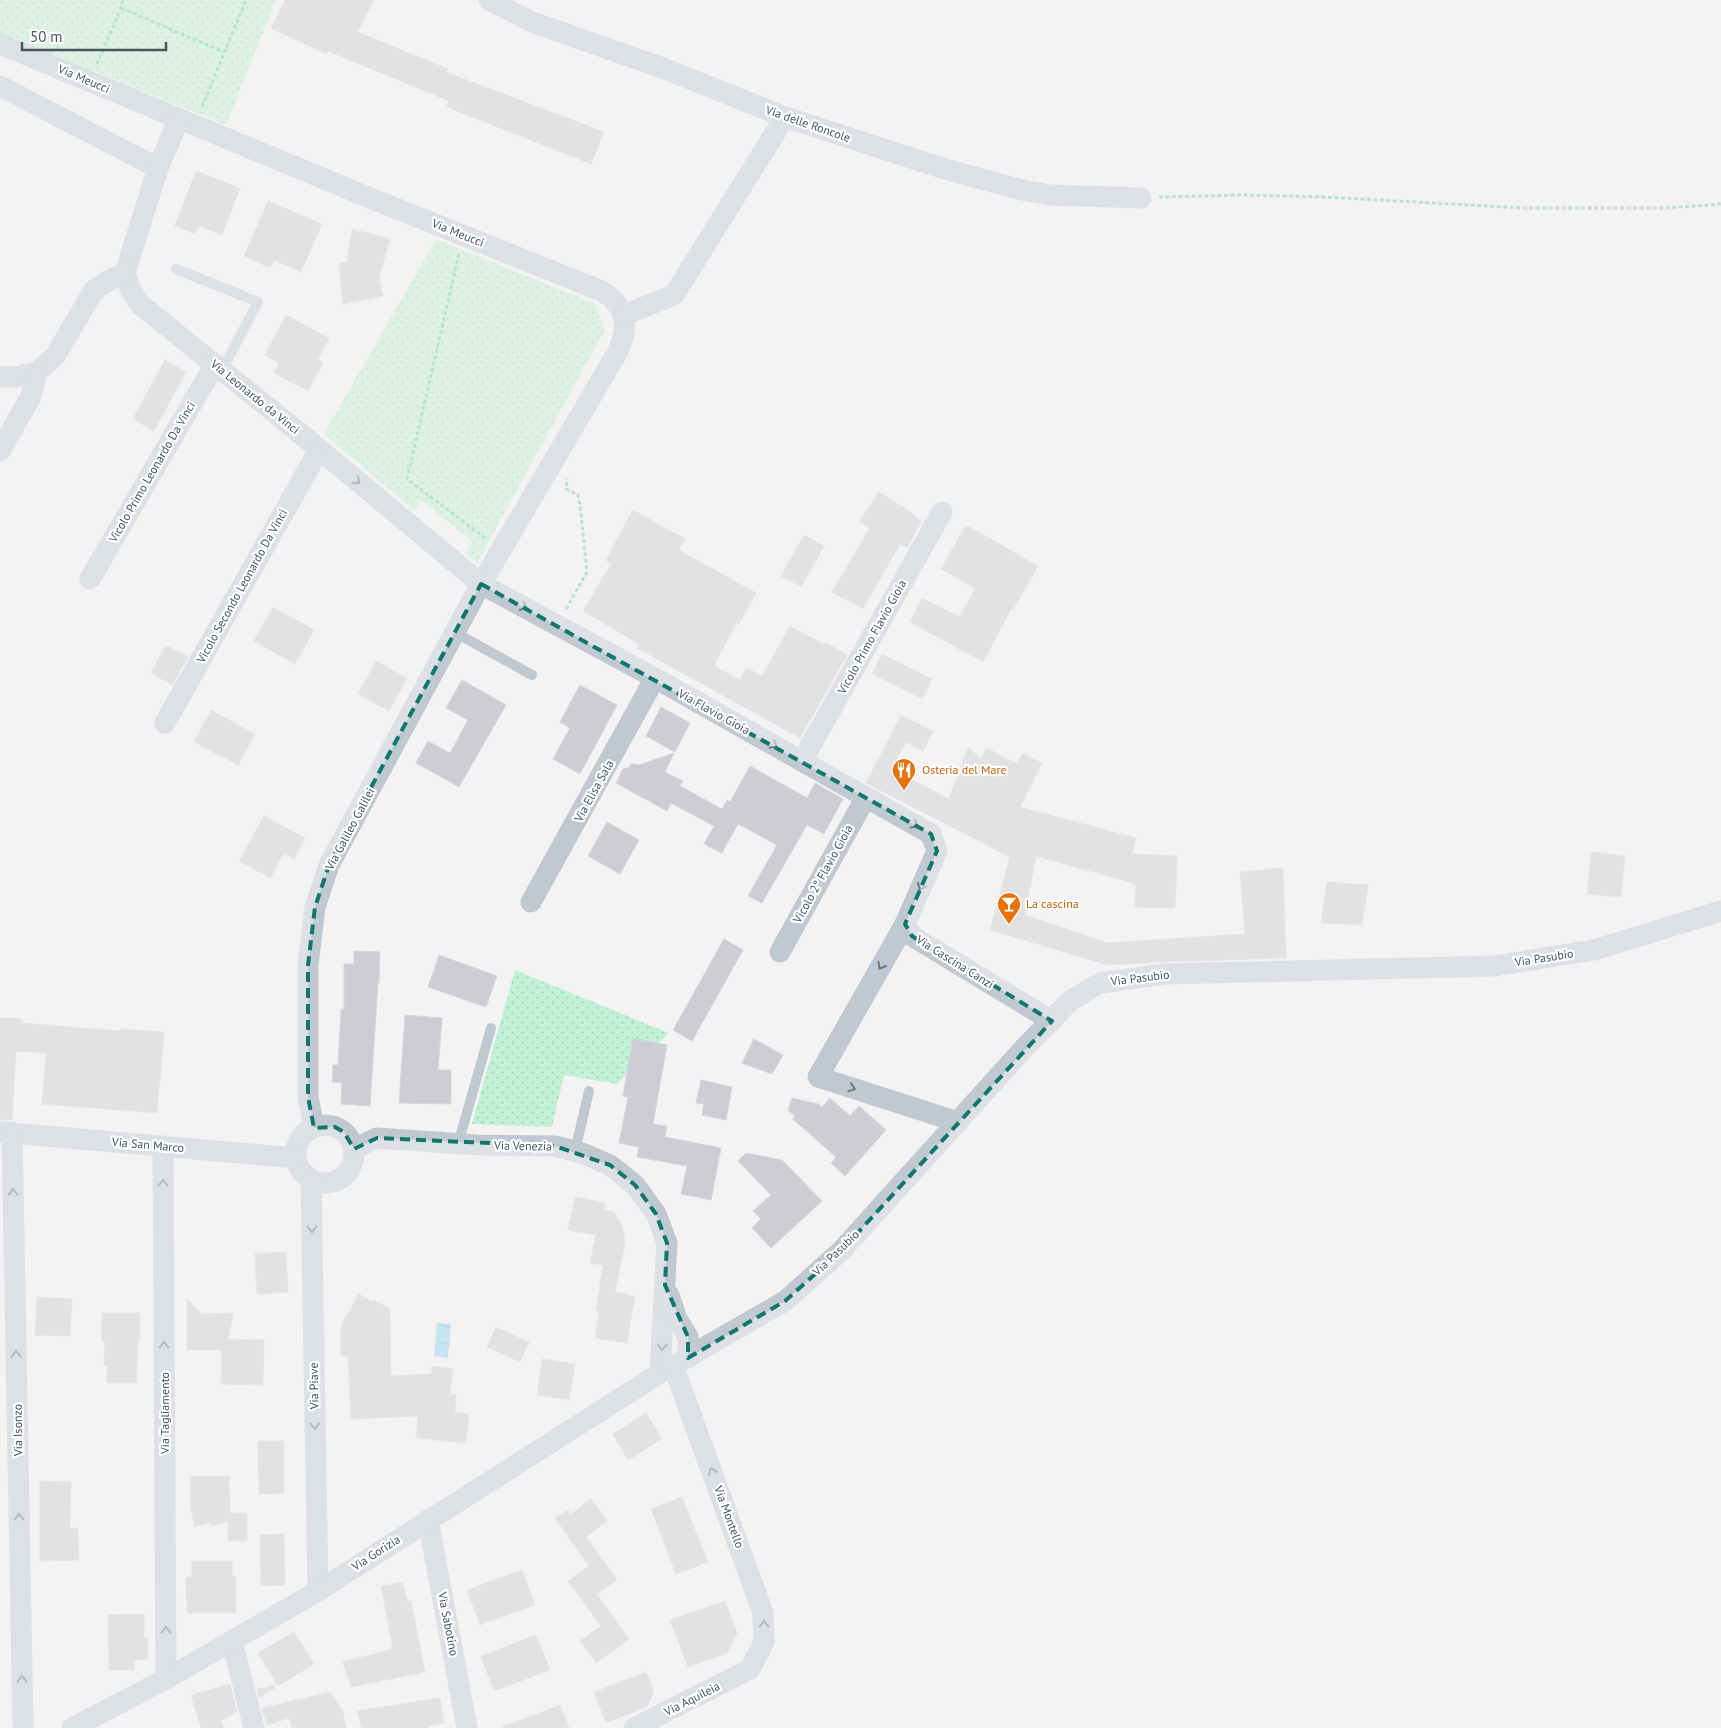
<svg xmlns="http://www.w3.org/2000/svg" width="1721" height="1728" viewBox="0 0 1721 1728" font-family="'PT Sans',sans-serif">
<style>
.green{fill:url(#green-dots)}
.water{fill:url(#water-ripples)}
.building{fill:#ccced4;stroke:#d6d8dd}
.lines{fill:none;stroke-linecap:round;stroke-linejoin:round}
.path{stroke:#77d1a8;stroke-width:3;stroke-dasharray:4 2.5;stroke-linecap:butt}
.service{stroke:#c0c9d2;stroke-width:10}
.minor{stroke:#c0c9d2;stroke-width:21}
.oneway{stroke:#6d7783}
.marked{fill:none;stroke:#0f766e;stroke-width:4;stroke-dasharray:10 6;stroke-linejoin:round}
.labels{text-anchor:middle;stroke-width:4.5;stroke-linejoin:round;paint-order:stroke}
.street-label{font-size:12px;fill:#495461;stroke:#fff}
.food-label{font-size:12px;fill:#c56008;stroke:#fff;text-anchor:start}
</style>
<defs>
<pattern id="green-dots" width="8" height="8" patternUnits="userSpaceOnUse" patternTransform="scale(1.25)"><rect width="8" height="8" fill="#c1f2d5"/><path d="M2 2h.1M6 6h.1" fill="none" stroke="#a7d1b9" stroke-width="1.8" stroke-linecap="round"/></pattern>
<pattern id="water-ripples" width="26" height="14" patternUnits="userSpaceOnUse" patternTransform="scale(1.25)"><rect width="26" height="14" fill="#8dd7f0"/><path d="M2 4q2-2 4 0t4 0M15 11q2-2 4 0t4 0" fill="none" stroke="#75b1c6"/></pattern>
</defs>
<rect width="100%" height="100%" fill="#f4f2f2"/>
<g class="green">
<polygon points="0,0 276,0 226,125 0,33"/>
<polygon points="436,239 595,304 605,330 477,563 465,554 473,542 421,500 415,511 324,434"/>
<polygon points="515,970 669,1033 617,1084 564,1075 552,1127 472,1124"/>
</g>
<polygon class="water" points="437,1323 451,1324 448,1358 434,1356"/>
<g class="building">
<polygon points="285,0 374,0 358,32 448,69 446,72 604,132 591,164 447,107 449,101 328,51 326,54 271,28"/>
<polygon points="196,171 240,188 222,235 199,226 195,234 175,226"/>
<polygon points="268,201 322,224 301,272 274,260 270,268 244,256"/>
<polygon points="352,229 390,239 379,277 383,296 343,304 339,264 347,262"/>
<polygon points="286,315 329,338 318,360 323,363 308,391 274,373 279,363 265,355"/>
<polygon points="165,360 186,372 154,431 133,419"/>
<polygon points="879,492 909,511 921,522 907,548 900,544 863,609 832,592 870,528 859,522"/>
<polygon points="633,510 685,539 679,550 756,593 739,624 736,623 714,666 740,680 747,668 762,676 790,626 825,645 826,643 847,655 800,738 637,648 639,644 583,611 611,564 606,560"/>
<polygon points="966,525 1038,566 1013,610 1011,609 983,662 910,622 922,598 960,617 975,588 941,569"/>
<polygon points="804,535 824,546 801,587 781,576"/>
<polygon points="273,607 314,630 295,664 254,641"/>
<polygon points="166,645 188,657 172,685 151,673"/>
<polygon points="882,654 932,679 922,699 872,674"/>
<polygon points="376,661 407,678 389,711 358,694"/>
<polygon points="462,680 506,705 459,787 416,763 428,741 450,753 468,720 446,708"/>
<polygon points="580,685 617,705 580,774 553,759 570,728 560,722"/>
<polygon points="661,707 690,723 675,752 646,736"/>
<polygon points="211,710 255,734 238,765 194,742"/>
<polygon points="901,715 933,731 923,751 906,742 891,769 949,799 968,747 981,759 987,748 1017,764 1023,753 1042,763 1020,807 1136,838 1132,854 1177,856 1175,908 1135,907 1136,884 1036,856 1025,915 1108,943 1245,934 1240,872 1283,868 1286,958 1165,962 1108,965 990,930 1010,857 866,783"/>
<polygon points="674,753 665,772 683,781 680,786 722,809 727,800 730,802 750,766 807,798 815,783 843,799 824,834 807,825 762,903 748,896 777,845 738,824 722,853 704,844 714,826 671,803 667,811 616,783 623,769 628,768 631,764 639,765"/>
<polygon points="264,816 305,838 294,859 284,853 270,878 239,861"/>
<polygon points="607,822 639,840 620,874 588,856"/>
<polygon points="1591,852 1625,856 1621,897 1587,894"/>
<polygon points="1327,882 1368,885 1362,925 1321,923"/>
<polygon points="724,939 743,950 692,1041 673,1030"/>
<polygon points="354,951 380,952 379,983 378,983 370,1106 341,1104 342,1083 332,1082 333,1065 338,1065 341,1009 344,1009 344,964 354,964"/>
<polygon points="439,955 497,976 486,1007 428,987"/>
<polygon points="405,1015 442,1018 438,1070 451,1070 451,1104 399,1103"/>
<polygon points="0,1018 22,1019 22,1023 120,1031 120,1029 164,1032 157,1113 42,1104 46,1053 16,1051 12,1120 0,1120"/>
<polygon points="633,1038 667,1045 653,1124 667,1126 665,1137 721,1148 711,1200 681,1194 687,1166 637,1157 639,1147 619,1143 628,1097 623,1096"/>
<polygon points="754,1039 783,1055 772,1074 742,1063"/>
<polygon points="701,1080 732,1087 726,1120 702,1115 704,1104 696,1103"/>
<polygon points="792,1098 818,1104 822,1107 830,1098 850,1116 859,1106 886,1130 845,1176 831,1163 836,1157 793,1119 795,1116 788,1110"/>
<polygon points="746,1153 782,1160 822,1201 771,1248 752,1228 761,1219 753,1211 771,1195 738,1161"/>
<polygon points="575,1197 605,1203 604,1210 614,1212 622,1225 625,1242 615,1292 635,1296 627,1343 595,1338 599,1311 596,1310 603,1265 590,1263 596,1235 568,1230"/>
<polygon points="286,1252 288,1292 257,1294 255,1254"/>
<polygon points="359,1294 372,1302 374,1300 390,1309 391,1376 432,1374 432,1366 453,1369 450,1394 456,1395 455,1412 469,1414 466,1443 416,1438 418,1416 351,1419 348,1356 341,1356 341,1326"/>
<polygon points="37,1297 72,1299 70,1336 35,1335"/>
<polygon points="187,1299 202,1314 233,1313 228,1339 264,1340 263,1385 221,1384 222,1350 187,1350"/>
<polygon points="102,1313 140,1313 140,1339 138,1339 136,1383 107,1383 107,1366 104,1366 105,1342 102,1341"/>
<polygon points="496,1327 529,1342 520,1362 487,1347"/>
<polygon points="542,1359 575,1364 569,1400 537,1395"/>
<polygon points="646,1413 662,1439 628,1460 613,1434"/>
<polygon points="258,1441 284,1441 284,1493 259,1494"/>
<polygon points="190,1476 229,1476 230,1513 247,1513 247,1541 228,1541 228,1521 213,1526 208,1523 195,1527 191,1510"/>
<polygon points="40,1481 71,1482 70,1528 78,1528 79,1560 40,1561"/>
<polygon points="682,1497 708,1562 676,1574 651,1509"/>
<polygon points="591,1499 607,1521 586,1537 617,1580 597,1594 629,1639 596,1663 580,1641 601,1626 568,1581 589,1566 555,1518 567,1510 570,1515"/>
<polygon points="284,1534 285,1585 261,1586 260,1535"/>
<polygon points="192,1561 232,1561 232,1576 236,1576 236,1613 187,1613 186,1577 192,1577"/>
<polygon points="522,1570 535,1605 480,1625 467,1590"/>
<polygon points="403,1582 407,1602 411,1601 425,1672 351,1687 343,1662 393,1649 381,1586"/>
<polygon points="725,1601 737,1633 727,1653 688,1667 670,1620"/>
<polygon points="144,1614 144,1639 148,1638 148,1660 134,1660 134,1670 109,1670 108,1615"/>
<polygon points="294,1632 314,1664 278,1686 258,1653"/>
<polygon points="536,1635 550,1670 494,1691 481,1656"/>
<polygon points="646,1672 654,1691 647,1707 606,1723 594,1692"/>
<polygon points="230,1684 237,1711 221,1721 224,1728 201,1728 191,1695"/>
<polygon points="275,1685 276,1687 259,1698 257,1689"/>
<polygon points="331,1692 343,1712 346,1728 292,1728 289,1718 267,1725 262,1708"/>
<polygon points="440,1698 444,1723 429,1726 429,1728 362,1728 357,1711"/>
<polygon points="560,1705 569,1728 503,1728 502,1727"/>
</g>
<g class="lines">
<g class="path">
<polyline points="121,8 224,52"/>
<polyline points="97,64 121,8 123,0"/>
<polyline points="202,107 246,0"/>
<polyline points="1159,197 1244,195 1325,197 1523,208 1666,208 1721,204"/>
<polyline points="459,254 407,479 485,538"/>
<polyline points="566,609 587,572 580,504 578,495 566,489 567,479"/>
</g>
<g class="service">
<polyline points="176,269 258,302 222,370"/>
<polyline points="456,633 532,675"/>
<polyline points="458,1144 491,1028"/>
<polyline points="575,1151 589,1091"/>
</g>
<g class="minor">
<polyline points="489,0 532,22 660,67 785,117 945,169 1022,190 1051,195 1141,198"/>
<path d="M0,44l370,154 232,93c25,16 28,36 15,62l-136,231 -152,281 -14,42 -7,58v132l6,31"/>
<polyline points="0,86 158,168"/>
<polyline points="179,119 158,168 125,273 130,289 141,305 296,430 481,584 655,678 931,834 937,851 905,924 818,1077 958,1122"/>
<polyline points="624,315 674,295 785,117"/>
<polyline points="0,377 16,377 37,372 55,356 94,290 111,279 125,273"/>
<polyline points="0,451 31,396 37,372"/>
<polyline points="90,579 215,364"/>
<polyline points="165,723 319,450"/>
<polyline points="802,761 942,512"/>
<polyline points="531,902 655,678"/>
<polyline points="905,924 912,936 1052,1021"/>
<polyline points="780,952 866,797"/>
<circle cx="325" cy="1154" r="29"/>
<polyline points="0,1132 296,1158"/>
<polyline points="12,1132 23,1728"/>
<polyline points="163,1146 166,1679"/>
<polyline points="354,1149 377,1138 478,1145 555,1146 582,1153 610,1165 635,1185 656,1214 667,1243 660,1373"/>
<polyline points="311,1180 318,1591"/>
<polyline points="669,1295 677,1319 688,1337 688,1358"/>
<polyline points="428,1520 467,1728"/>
<polyline points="232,1641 254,1728"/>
<polyline points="72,1728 166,1679 318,1591 660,1373 785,1301 841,1251 1025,1047 1070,1001 1100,983 1165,974 1494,966 1594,950 1721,911"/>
<polyline points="634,1728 750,1669 764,1642 763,1613 673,1365"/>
</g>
</g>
<defs><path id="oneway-chevron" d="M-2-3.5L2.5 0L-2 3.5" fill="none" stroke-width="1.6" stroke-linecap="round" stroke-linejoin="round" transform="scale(1.25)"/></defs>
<g class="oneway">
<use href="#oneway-chevron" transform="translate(357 481) rotate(40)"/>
<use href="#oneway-chevron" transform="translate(524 607) rotate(28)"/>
<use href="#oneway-chevron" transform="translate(774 745) rotate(29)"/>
<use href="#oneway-chevron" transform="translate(915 825) rotate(30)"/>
<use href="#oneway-chevron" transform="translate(921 887) rotate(113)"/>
<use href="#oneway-chevron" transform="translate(881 966) rotate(120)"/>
<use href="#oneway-chevron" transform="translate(852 1088) rotate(18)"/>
<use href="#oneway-chevron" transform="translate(163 1183) rotate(-90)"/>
<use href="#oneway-chevron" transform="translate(13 1192) rotate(-91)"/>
<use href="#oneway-chevron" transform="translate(312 1229) rotate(89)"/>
<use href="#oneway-chevron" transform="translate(164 1345) rotate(-90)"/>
<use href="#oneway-chevron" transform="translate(662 1347) rotate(93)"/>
<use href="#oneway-chevron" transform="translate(16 1354) rotate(-91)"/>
<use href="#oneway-chevron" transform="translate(315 1426) rotate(89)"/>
<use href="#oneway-chevron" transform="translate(712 1471) rotate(-110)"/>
<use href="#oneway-chevron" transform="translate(19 1517) rotate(-91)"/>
<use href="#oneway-chevron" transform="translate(764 1624) rotate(-92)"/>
<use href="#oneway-chevron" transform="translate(166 1630) rotate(-90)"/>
<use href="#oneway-chevron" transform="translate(22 1679) rotate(-91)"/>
</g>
<path d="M0 0H1721V1728H0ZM481,584l450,250 6,17 -32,73 7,12 140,85 -211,230 -56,50 -97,57v-21l-23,-52 2,-42 -11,-29 -21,-29 -25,-20 -55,-19 -178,-8 -23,11 -10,-17 -9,-5 -21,1 -6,-31v-132l7,-58 14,-42z" fill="#f4f2f2" fill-opacity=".55" fill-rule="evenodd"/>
<path class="marked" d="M481,584l450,250 6,17 -32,73 7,12 140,85 -211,230 -56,50 -97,57v-21l-23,-52 2,-42 -11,-29 -21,-29 -25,-20 -55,-19 -178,-8 -23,11 -10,-17 -9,-5 -21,1 -6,-31v-132l7,-58 14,-42z"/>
<defs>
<g id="restaurant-pin" transform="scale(1.25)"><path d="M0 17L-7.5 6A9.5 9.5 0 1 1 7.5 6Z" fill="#e8710a" stroke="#fff"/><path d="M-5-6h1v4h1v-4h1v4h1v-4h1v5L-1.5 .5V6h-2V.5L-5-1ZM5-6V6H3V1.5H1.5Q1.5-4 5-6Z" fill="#fff"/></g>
<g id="bar-pin" transform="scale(1.25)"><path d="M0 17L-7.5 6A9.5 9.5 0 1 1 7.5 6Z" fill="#e8710a" stroke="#fff"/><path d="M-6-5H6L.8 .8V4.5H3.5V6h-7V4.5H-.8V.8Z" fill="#fff"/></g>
</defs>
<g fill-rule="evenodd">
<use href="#restaurant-pin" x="904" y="770"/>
<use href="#bar-pin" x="1009" y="904"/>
</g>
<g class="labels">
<g class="street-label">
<text transform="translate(84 79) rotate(23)" y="4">Via Meucci</text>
<text transform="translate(808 124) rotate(19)" y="4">Via delle Roncole</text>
<text transform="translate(458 233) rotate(22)" y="4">Via Meucci</text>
<text transform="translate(255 397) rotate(39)" y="4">Via Leonardo da Vinci</text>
<text transform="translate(152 472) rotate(-60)" y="4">Vicolo Primo Leonardo Da Vinci</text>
<text transform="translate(242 586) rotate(-61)" y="4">Vicolo Secondo Leonardo Da Vinci</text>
<text transform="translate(872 637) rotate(-61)" y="4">Vicolo Primo Flavio Gioia</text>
<text transform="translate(714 712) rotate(29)" y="4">Via Flavio Gioia</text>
<text transform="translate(594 791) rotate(-61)" y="4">Via Elisa Sala</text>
<text transform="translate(350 829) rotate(-62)" y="4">Via Galileo Galilei</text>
<text transform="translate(823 874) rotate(-61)" y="4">Vicolo 2° Flavio Gioia</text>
<text transform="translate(1544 958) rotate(-9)" y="4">Via Pasubio</text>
<text transform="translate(955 962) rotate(32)" y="4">Via Cascina Canzi</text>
<text transform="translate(1140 978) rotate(-7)" y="4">Via Pasubio</text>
<text transform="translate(148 1145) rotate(5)" y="4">Via San Marco</text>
<text transform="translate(523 1146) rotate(1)" y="4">Via Venezia</text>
<text transform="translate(836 1253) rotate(-44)" y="4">Via Pasubio</text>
<text transform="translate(314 1386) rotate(-91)" y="4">Via Piave</text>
<text transform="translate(165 1413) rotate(-90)" y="4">Via Tagliamento</text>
<text transform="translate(18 1430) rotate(-91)" y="4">Via Isonzo</text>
<text transform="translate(729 1517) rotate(70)" y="4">Via Montello</text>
<text transform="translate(376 1553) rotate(-33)" y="4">Via Gorizia</text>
<text transform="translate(448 1624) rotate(79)" y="4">Via Sabotino</text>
<text transform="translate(692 1699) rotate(-27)" y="4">Via Aquileia</text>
</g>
<g class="food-label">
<text x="922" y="774">Osteria del Mare</text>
<text x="1026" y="908">La cascina</text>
</g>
</g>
<path d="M22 42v8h144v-8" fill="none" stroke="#495461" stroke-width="2.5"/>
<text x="30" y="42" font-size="15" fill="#495461" stroke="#ffffff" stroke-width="4" paint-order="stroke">50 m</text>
</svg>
